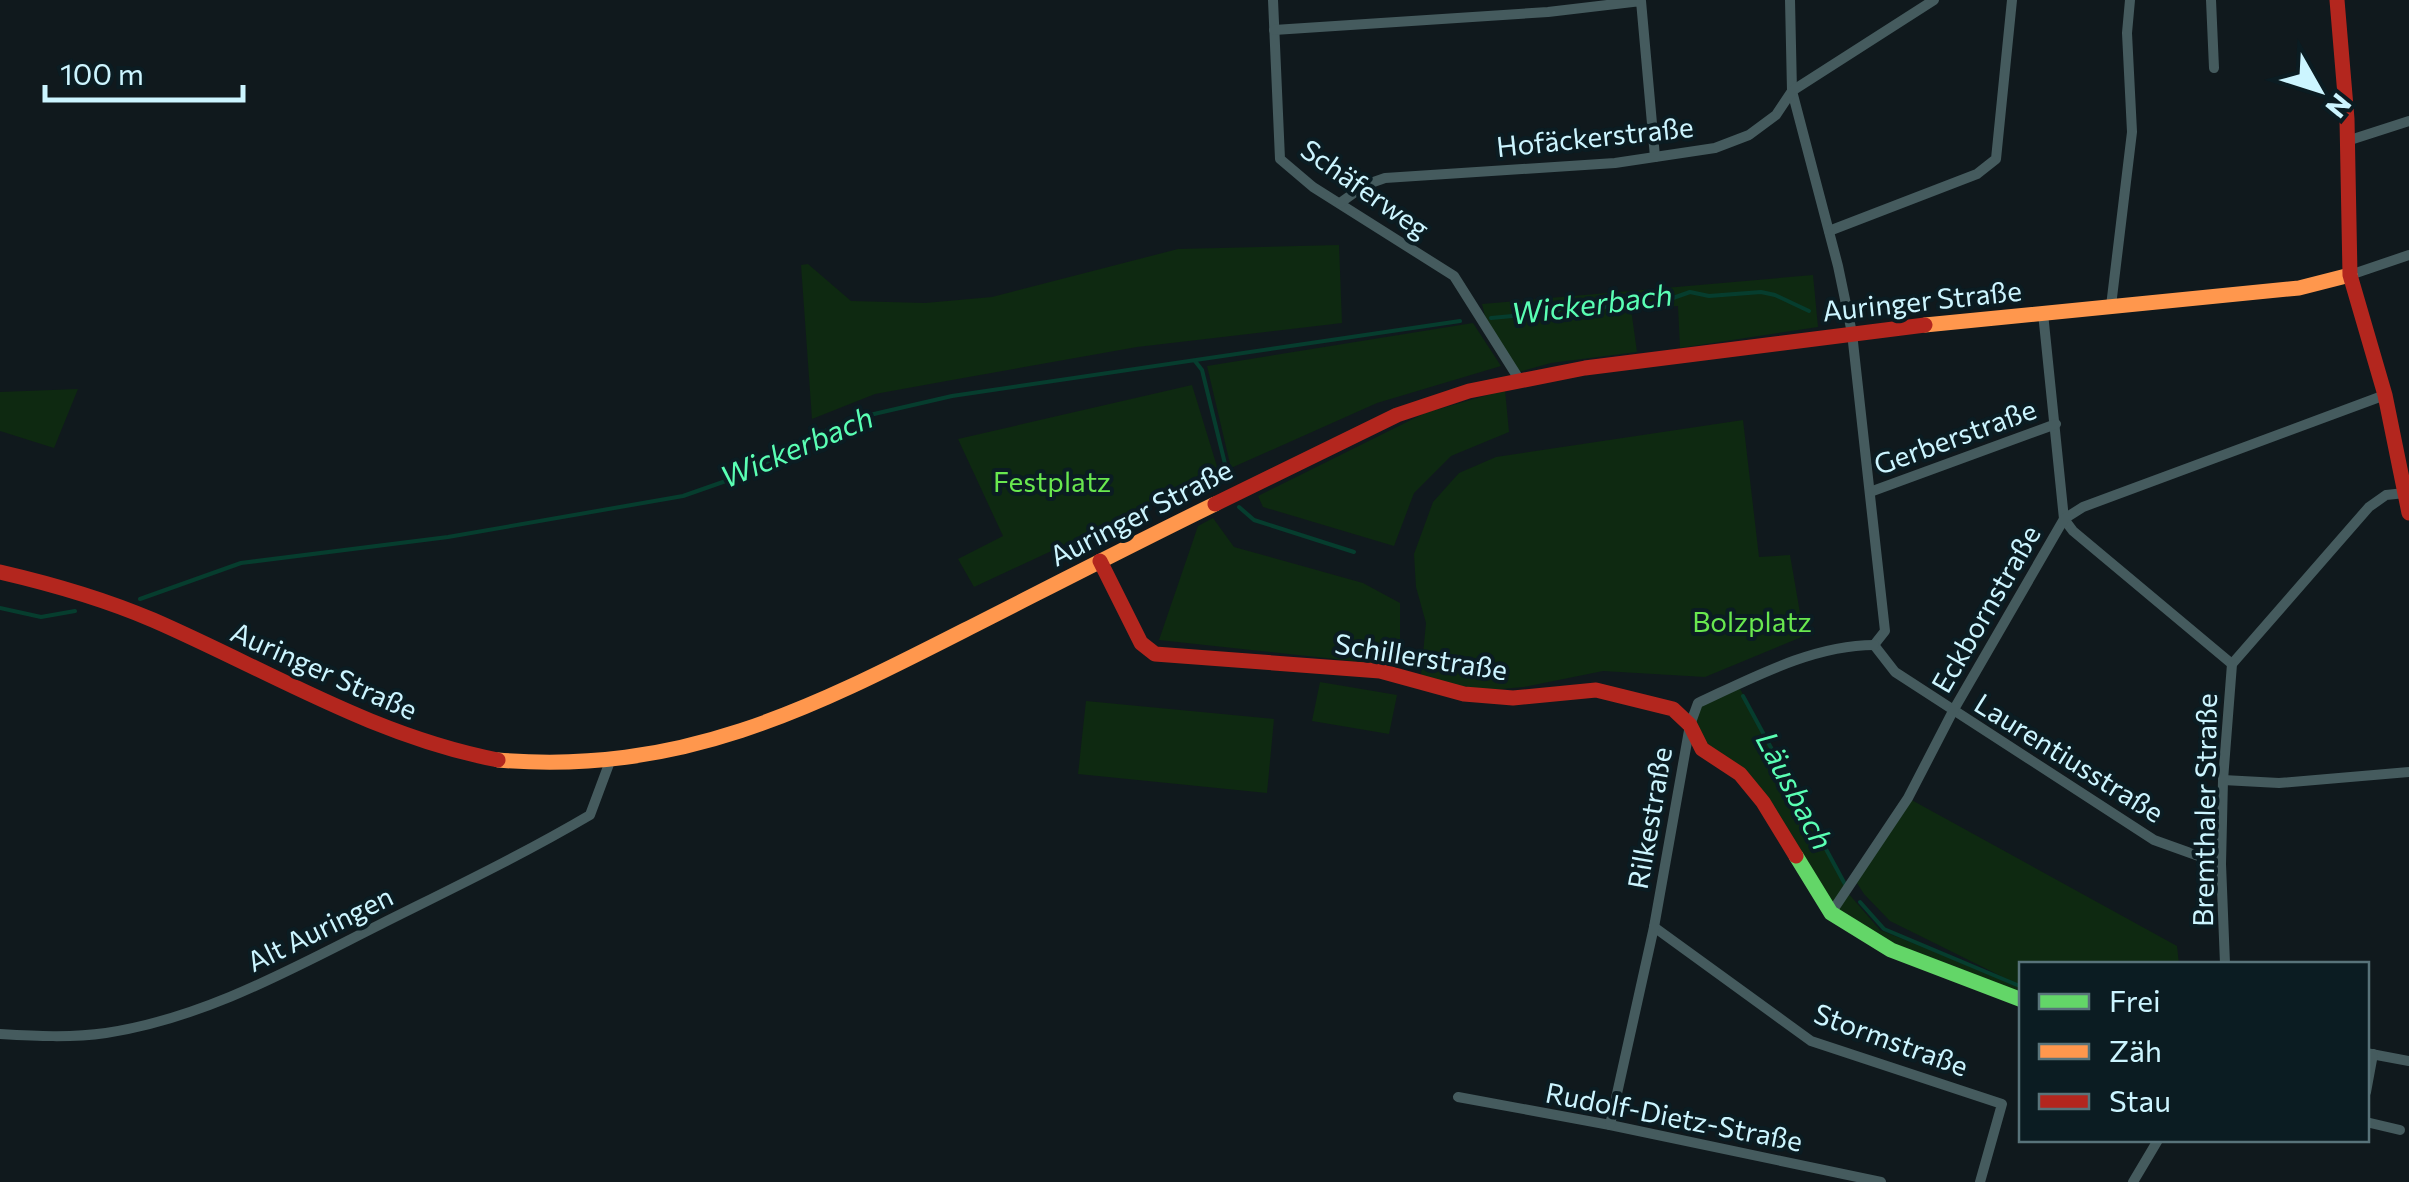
<svg xmlns="http://www.w3.org/2000/svg" width="2409" height="1182" viewBox="0 0 2409 1182" font-family="Commissioner,sans-serif">
<style>
.green{fill:#0e2911}
.lines{fill:none;stroke-linecap:round;stroke-linejoin:round}
.stream{stroke:#063d2e;stroke-width:4}
.street{stroke:#455b5e;stroke-width:10}
.fast{stroke:#63d668;stroke-width:15}
.slow{stroke:#ff974d;stroke-width:15}
.jam{stroke:#b3261e;stroke-width:15}
.labels{text-anchor:middle;stroke-width:8;stroke-linejoin:round;paint-order:stroke}
.street-label{font-size:28px;fill:#ccf5ff;stroke:#0b1c22}
.park-label{font-size:28px;fill:#69e84f;stroke:#0b1c22}
.water-label{font-size:30px;font-style:italic;fill:#5affb4;stroke:#0b1c22}
</style>
<rect width="100%" height="100%" fill="#10191d"/>
<g class="green">
<polygon points="1339,245 1342,323 1137,347 952,380 875,394 812,419 801,265 808,264 851,301 925,303 992,297 1178,249"/>
<polygon points="1813,275 1818,327 1680,348 1678,306 1631,309 1637,352 1551,363 1519,372 1486,321 1482,304"/>
<polygon points="1473,323 1501,366 1377,403 1231,468 1207,366"/>
<polygon points="1192,385 1219,473 974,587 958,559 1003,536 958,439"/>
<polygon points="78,389 54,448 0,431 0,392"/>
<polygon points="1505,390 1509,432 1451,456 1414,493 1394,546 1263,507 1258,496 1425,413"/>
<polygon points="1743,420 1759,557 1790,555 1804,636 1705,677 1603,671 1524,687 1489,690 1455,685 1421,675 1426,623 1416,587 1414,554 1433,502 1459,473 1496,457"/>
<polygon points="1213,518 1234,547 1363,583 1400,603 1400,666 1159,640 1198,526"/>
<polygon points="1320,682 1397,695 1389,734 1312,721"/>
<polygon points="1738,685 1848,893 1880,930 2021,986 2021,1000 1891,950 1831,913 1763,802 1702,749 1690,725 1698,703"/>
<polygon points="1086,701 1274,719 1267,793 1078,774"/>
<polygon points="1908,798 2177,946 2179,964 2022,964 2021,986 1890,921 1864,894 1855,880"/>
</g>
<g class="lines">
<g class="stream">
<polyline points="1491,318 1555,312 1568,304 1580,301 1592,308 1656,304 1690,292 1709,296 1761,292 1775,295 1809,311"/>
<polyline points="1195,361 1202,370 1228,476"/>
<polyline points="1239,507 1254,520 1354,552"/>
<polyline points="140,599 241,563 448,537 683,496 743,475 827,430 861,417 952,396 1460,321"/>
<polyline points="0,608 41,617 75,611"/>
<polyline points="1743,696 1846,886"/>
<polyline points="1860,902 1884,929 2022,987"/>
</g>
<g class="street">
<polyline points="1273,0 1280,159 1313,187 1454,276 1519,379"/>
<polyline points="1790,0 1792,91 1838,266 1852,333 1885,631 1874,645"/>
<polyline points="2211,0 2214,68"/>
<polyline points="1274,30 1548,12 1641,1 1655,157"/>
<polyline points="2347,141 2409,121"/>
<polyline points="1340,203 1365,185 1385,178 1615,163 1715,148 1749,135 1776,115 1792,91 1934,0"/>
<polyline points="1829,231 1977,174 1996,159 2012,0"/>
<polyline points="2350,275 2409,255"/>
<polyline points="2111,306 2132,132 2127,33 2130,0"/>
<polyline points="2043,313 2064,519 2073,531 2232,664"/>
<polyline points="1870,492 2056,424"/>
<polyline points="1874,645 1895,672 2154,840 2221,864"/>
<polyline points="2223,780 2279,783 2409,772"/>
<polyline points="1831,913 1908,798 1953,711 2064,519 2083,507 2385,395"/>
<polyline points="1654,927 1811,1041 2002,1104 1980,1182"/>
<polyline points="2225,964 2221,864 2223,780 2232,664 2369,507 2386,495 2405,493"/>
<path d="M0,1034c35,2 71,4 106,-1 99,-15 187,-65 275,-109 70,-35 141,-69 209,-109l19,-51"/>
<polyline points="2366,1053 2409,1061"/>
<polyline points="2366,1092 2373,1054"/>
<polyline points="1458,1097 1610,1125 1881,1182"/>
<polyline points="2366,1122 2400,1130"/>
<path d="M1610,1125l44,-198 36,-202 8,-22c54,-25 115,-58 176,-58"/>
<polyline points="2133,1182 2158,1140"/>
</g>
<polyline class="fast" points="1796,856 1831,913 1891,950 2022,1000"/>
<g class="slow">
<polyline points="1925,325 2299,288 2350,275"/>
<path d="M498,760c182,15 310,-50 467,-130 83,-42 166,-85 250,-126"/>
</g>
<g class="jam">
<polyline points="2337,0 2347,119 2350,275 2385,395 2409,513"/>
<polyline points="1215,504 1397,415 1469,391 1585,368 1925,325"/>
<polyline points="1100,561 1141,643 1155,654 1380,671 1464,694 1513,698 1596,690 1673,709 1690,725 1702,749 1740,774 1763,802 1796,856"/>
<path d="M0,572c52,12 104,27 153,48 115,50 220,116 345,140"/>
</g>
</g>
<g class="labels">
<g class="street-label">
<text transform="translate(1595 137) rotate(-6)" y="10">Hofäckerstraße</text>
<text transform="translate(1365 189) rotate(35)" y="10">Schäferweg</text>
<text transform="translate(1922 301) rotate(-6)" y="10">Auringer Straße</text>
<text transform="translate(1955 437) rotate(-20)" y="10">Gerberstraße</text>
<text transform="translate(1141 513) rotate(-27)" y="10">Auringer Straße</text>
<text transform="translate(1986 609) rotate(-60)" y="10">Eckbornstraße</text>
<text transform="translate(1421 657) rotate(9)" y="10">Schillerstraße</text>
<text transform="translate(324 671) rotate(24)" y="10">Auringer Straße</text>
<text transform="translate(2069 758) rotate(32)" y="10">Laurentiusstraße</text>
<text transform="translate(2205 810) rotate(-89)" y="10">Bremthaler Straße</text>
<text transform="translate(1650 818) rotate(-80)" y="10">Rilkestraße</text>
<text transform="translate(320 929) rotate(-26)" y="10">Alt Auringen</text>
<text transform="translate(1891 1040) rotate(20)" y="10">Stormstraße</text>
<text transform="translate(1674 1117) rotate(11)" y="10">Rudolf-Dietz-Straße</text>
</g>
<g class="park-label">
<text x="1052" y="492">Festplatz</text>
<text x="1752" y="632">Bolzplatz</text>
</g>
<g class="water-label">
<text transform="translate(1592 305) rotate(-7)" y="10">Wickerbach</text>
<text transform="translate(797 448) rotate(-23)" y="10">Wickerbach</text>
<text transform="translate(1794 791) rotate(62)" y="10">Läusbach</text>
</g>
</g>
<rect x="2019" y="962" width="350" height="180" fill="#0b1c22" stroke="#58737a" stroke-width="2.5"/>
<rect x="2039" y="994" width="50" height="15" fill="#63d668" stroke="#58737a" stroke-width="2.5"/>
<text x="2109" y="1012" font-size="30" fill="#ccf5ff">Frei</text>
<rect x="2039" y="1044" width="50" height="15" fill="#ff974d" stroke="#58737a" stroke-width="2.5"/>
<text x="2109" y="1062" font-size="30" fill="#ccf5ff">Zäh</text>
<rect x="2039" y="1094" width="50" height="15" fill="#b3261e" stroke="#58737a" stroke-width="2.5"/>
<text x="2109" y="1112" font-size="30" fill="#ccf5ff">Stau</text>
<g transform="translate(2319 90) rotate(129)" stroke="#0b1c22" stroke-width="8" paint-order="stroke">
<path d="M0-8L18 38L0 25L-18 38Z" fill="#ccf5ff"/>
<text y="-15" font-size="28" font-weight="bold" text-anchor="middle" fill="#ccf5ff">N</text>
</g>
<path d="M45 85v15h198v-15" fill="none" stroke="#ccf5ff" stroke-width="5"/>
<text x="60" y="85" font-size="30" fill="#ccf5ff" stroke="#0b1c22" stroke-width="8" paint-order="stroke">100 m</text>
</svg>
